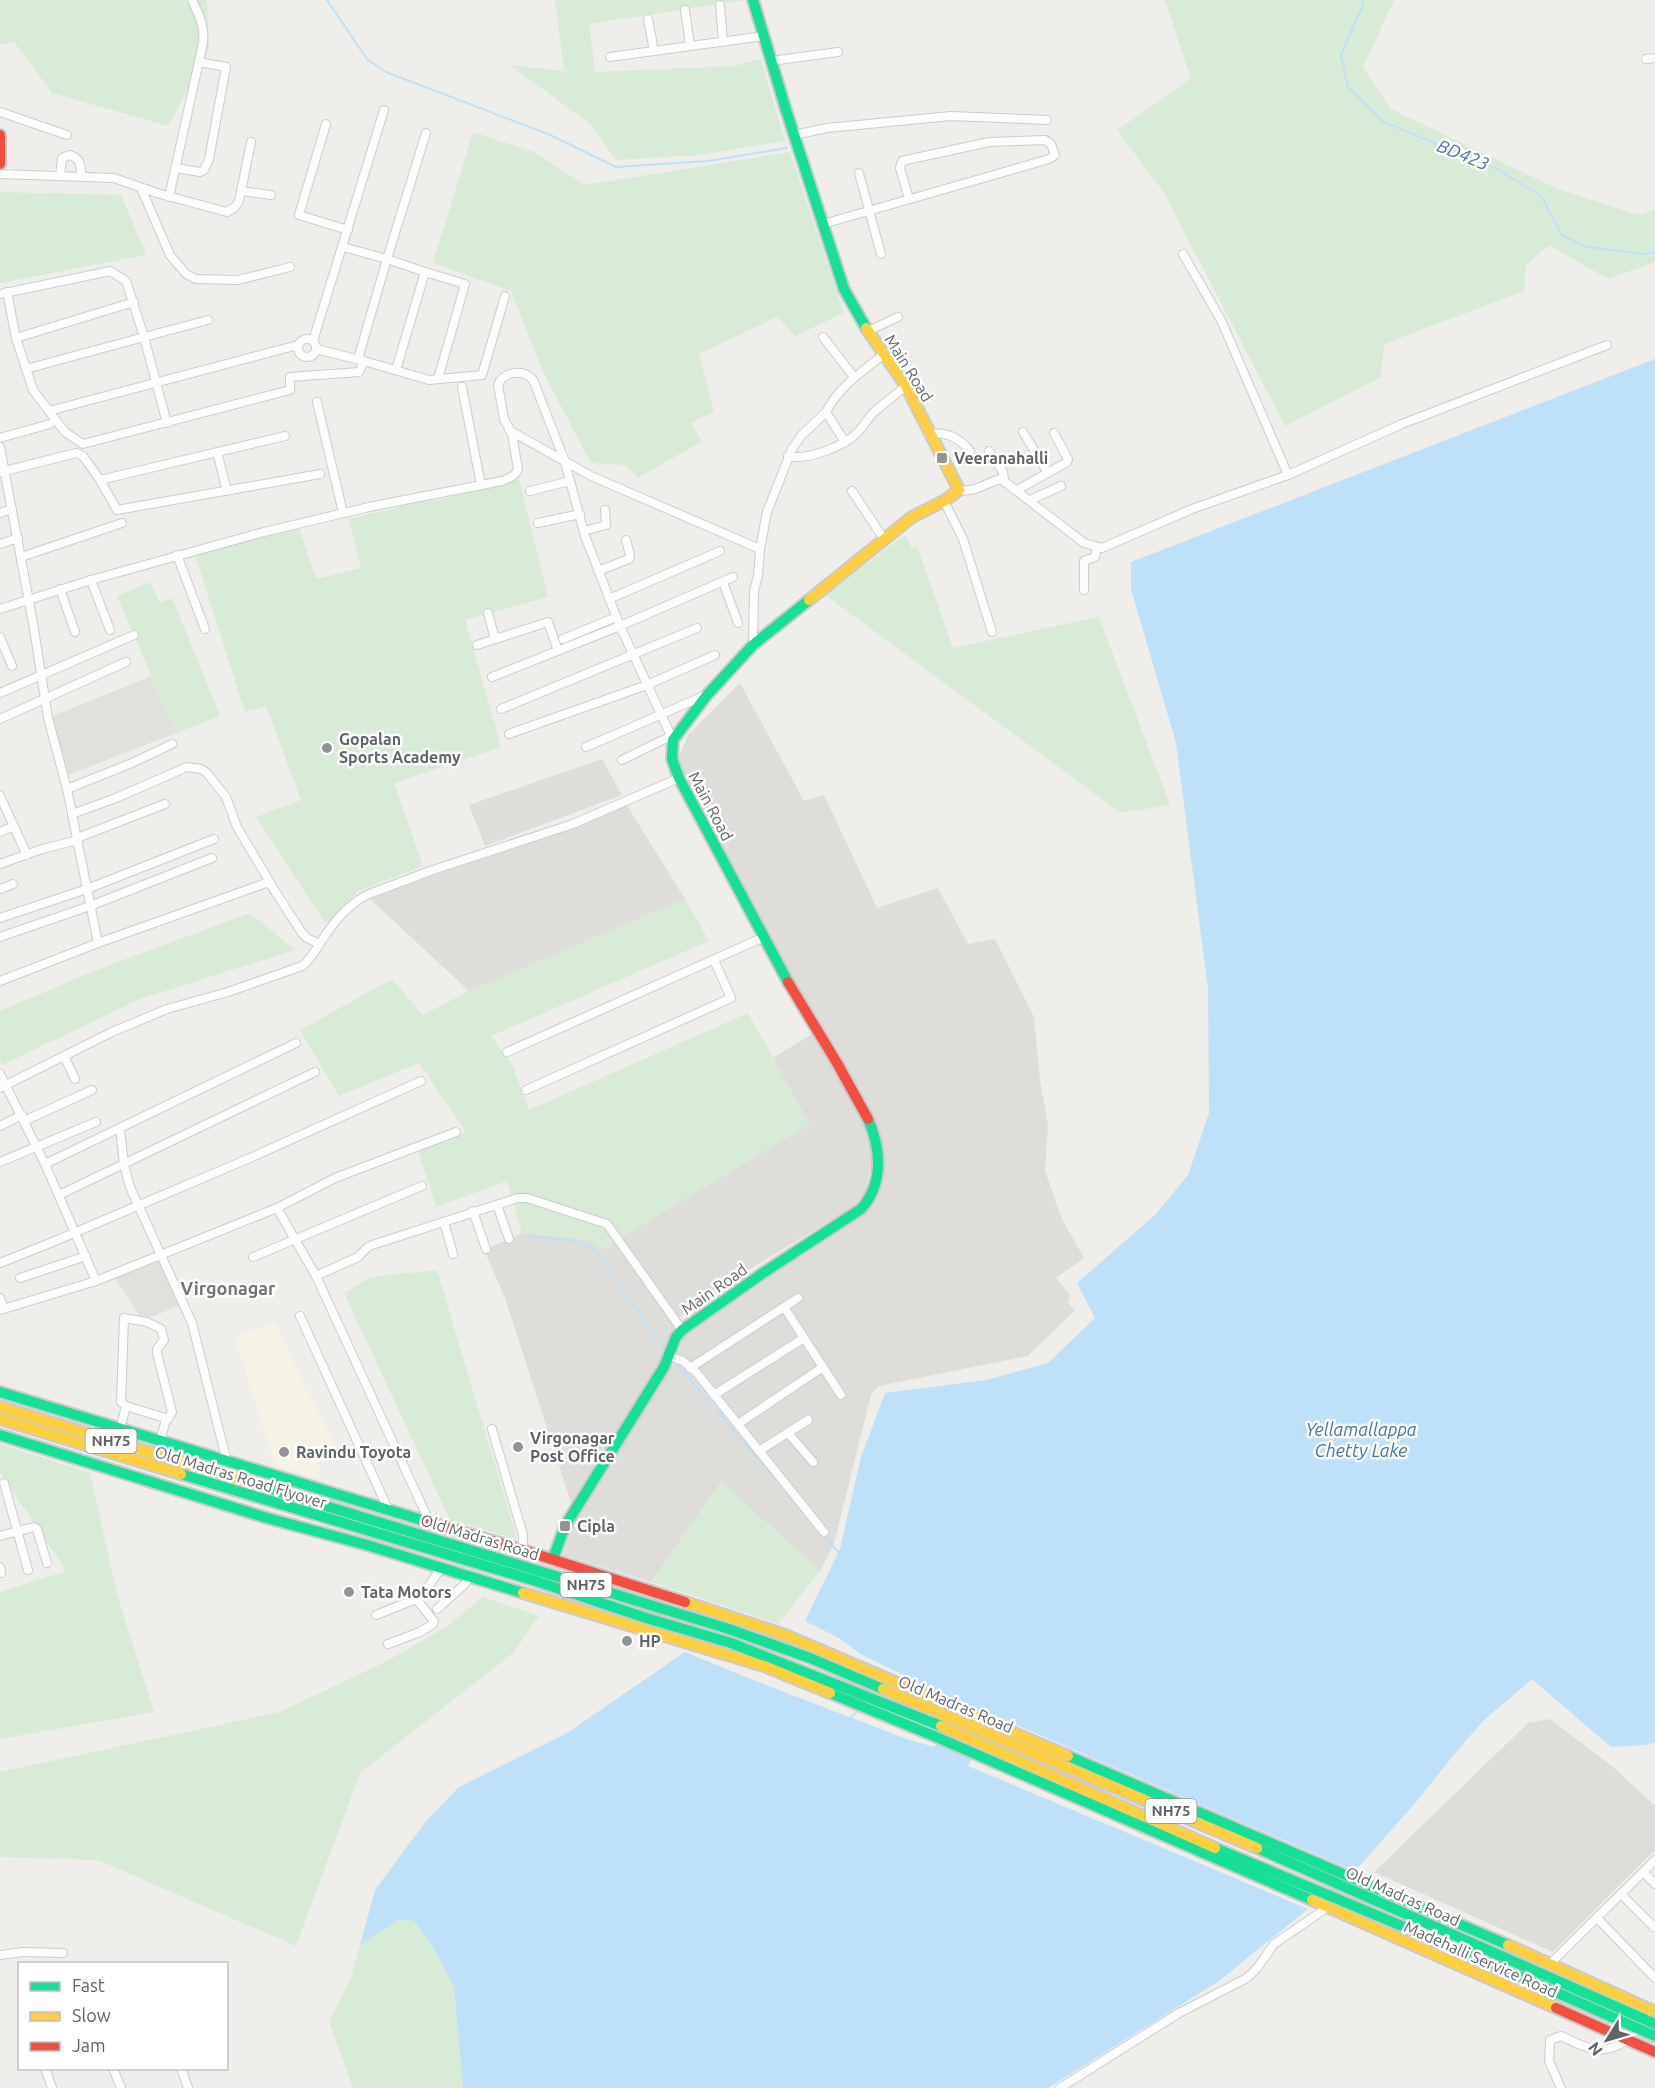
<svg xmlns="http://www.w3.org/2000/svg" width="1655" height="2088" viewBox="0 0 1655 2088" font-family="Ubuntu,sans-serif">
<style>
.commercial{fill:#f7f3e4}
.industrial{fill:#dfddda}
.education{fill:#e2e0da}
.green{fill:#d8ebd6}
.water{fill:#bfe0f9}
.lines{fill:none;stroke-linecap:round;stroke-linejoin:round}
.stream{stroke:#bfe0f9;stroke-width:2}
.street-casing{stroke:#cbcccc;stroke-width:10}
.fast-casing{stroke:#cacacb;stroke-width:14}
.slow-casing{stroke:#cacacb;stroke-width:14}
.jam-casing{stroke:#cacacb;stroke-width:14}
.street{stroke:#fdfcfc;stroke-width:8}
.fast{stroke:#16e098;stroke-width:10}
.slow{stroke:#ffcf43;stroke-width:10}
.jam{stroke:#f24e42;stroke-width:10}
.poi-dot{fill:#919496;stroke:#fff;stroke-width:2}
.labels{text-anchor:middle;stroke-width:5;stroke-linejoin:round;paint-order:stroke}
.shield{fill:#fff;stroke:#8f9295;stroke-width:1.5}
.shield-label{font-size:15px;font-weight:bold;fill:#5f6368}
.street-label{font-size:16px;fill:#5f6368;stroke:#fff}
.poi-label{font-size:16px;font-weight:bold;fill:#5f6368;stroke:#fff;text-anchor:start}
.water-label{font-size:18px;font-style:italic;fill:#4174aa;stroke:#fff}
.neighbourhood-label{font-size:18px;font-weight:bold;fill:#70757a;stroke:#fff}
</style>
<rect width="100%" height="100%" fill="#efeeea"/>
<polygon class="commercial" points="275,1322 302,1382 338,1450 316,1452 321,1479 275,1465 235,1337"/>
<g class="industrial">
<polygon points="740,683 804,801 824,795 877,908 938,888 968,944 995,939 1034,1017 1040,1080 1048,1126 1045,1171 1062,1219 1084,1258 1056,1278 1070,1295 1068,1303 1075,1310 1028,1356 879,1386 871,1395 834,1544 820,1571 721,1482 651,1582 563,1555 572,1526 674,1363 685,1334 782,1268 867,1213 876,1193 872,1116 805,1006 676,764 688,735"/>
<polygon points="602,759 622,795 485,846 469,805"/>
<polygon points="626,804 685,899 469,991 370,899"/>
<polygon points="812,1034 866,1122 873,1159 865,1192 853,1207 755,1266 678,1318 665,1355 571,1503 505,1298 484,1250 522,1233 507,1181 553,1164 776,1056"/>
<polygon points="1550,1719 1612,1766 1655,1806 1655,1850 1553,1952 1374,1872 1528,1723"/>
</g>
<g class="education">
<polygon points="151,676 176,733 66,776 53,716"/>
<polygon points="161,1259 180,1305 152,1317 139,1315 115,1278"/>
</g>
<g class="green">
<polygon points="0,0 207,0 209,50 168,126 52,93 14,42 0,45"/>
<polygon points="555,0 745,0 589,24 595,72 734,66 761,59 785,141 701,155 616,160 590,124 510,65 564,71"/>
<polygon points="1165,0 1394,0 1363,67 1391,109 1558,189 1638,215 1655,209 1655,262 1608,279 1549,245 1526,265 1524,291 1384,344 1381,377 1285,426 1163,191 1117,130 1191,79"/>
<polygon points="473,132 534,152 585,185 790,152 844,313 795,336 777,317 699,354 714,412 691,423 702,441 638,478 626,465 591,463 543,372 511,291 433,263"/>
<polygon points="0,192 121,195 146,255 0,283"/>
<polygon points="519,479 548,597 465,620 501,747 394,783 423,866 358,891 326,924 256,817 301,800 266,706 245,712 195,555 299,528 316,579 361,568 349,519 428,500 437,500"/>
<polygon points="905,535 912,548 917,546 953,648 1099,617 1170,805 1121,813 825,595"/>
<polygon points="150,582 160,603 172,598 220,716 176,733 117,596"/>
<polygon points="685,899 709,941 491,1036 512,1064 529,1110 748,1013 810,1124 627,1234 604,1250 590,1241 522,1233 507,1181 436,1207 418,1150 466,1132 419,1063 339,1096 300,1030 392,979 423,1015 469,991"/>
<polygon points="250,913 295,950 140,999 2,1065 0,1061 0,1011 99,969"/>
<polygon points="437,1270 517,1539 450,1520 344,1293 371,1277"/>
<polygon points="0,1444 90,1473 117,1594 154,1712 0,1739 0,1592 66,1571 0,1472"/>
<polygon points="721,1482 820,1571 778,1624 651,1582"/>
<polygon points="483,1597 539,1616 514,1652 360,1773 296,1946 98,1860 0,1857 0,1772 280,1712 385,1662 446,1627"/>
<polygon points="399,1919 414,1921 433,1947 454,1987 463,2088 353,2088 329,2021 351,1977 360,1945"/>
</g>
<polygon class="water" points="1655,359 1655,1742 1646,1745 1611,1747 1532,1679 1483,1721 1457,1751 1416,1802 1355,1871 991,1714 968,1766 1308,1909 1219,1981 1048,2088 463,2088 454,1987 433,1947 414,1921 399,1919 360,1945 375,1890 426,1821 459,1787 567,1733 685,1652 758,1682 912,1741 935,1747 954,1700 862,1655 839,1638 805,1621 840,1549 861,1457 885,1393 986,1380 1048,1363 1095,1318 1077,1283 1155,1215 1188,1175 1209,1113 1208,989 1176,743 1131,589 1131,562"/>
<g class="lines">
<g class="stream">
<polyline points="327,0 367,59 386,72 548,134 616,167 708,161 787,148"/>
<polyline points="1362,0 1363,5 1341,55 1348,87 1384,122 1497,169 1541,196 1562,235 1583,246 1644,254 1655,252"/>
<polyline points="526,1236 577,1241 594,1250 667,1351"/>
<polyline points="673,1360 795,1502"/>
<polyline points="824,1536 840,1554"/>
<polyline points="849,1720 859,1709"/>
</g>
<g class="street-casing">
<g id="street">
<polyline points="720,5 723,42"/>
<polyline points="685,10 690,46"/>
<polyline points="648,19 654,51"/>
<polyline points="610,57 764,36"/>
<polyline points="1646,59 1655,58"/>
<polyline points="771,61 838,52"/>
<polyline points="0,112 67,135"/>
<polyline points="326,124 299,215 348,230"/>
<polyline points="794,135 827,128 951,116 1047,120"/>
<polyline points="175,168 200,172 204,170 209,159 226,67 199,62"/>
<polyline points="859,173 881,254"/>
<polyline points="0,174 114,178 160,194 227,212 235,207 239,201 251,142"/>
<path d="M60,176l2,-18 8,-3c11,4 11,10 11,21"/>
<polyline points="141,188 170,255 186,274 196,279 238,280 290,267"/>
<polyline points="241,191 271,195"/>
<path d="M169,197l34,-154c2,-17 -4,-28 -11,-43"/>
<path d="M823,224c76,-22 151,-43 226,-65l6,-4 -4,-11 -6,-4 -56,2 -87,19 -2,7 9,31"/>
<polyline points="343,247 387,259 358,359"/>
<polyline points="1183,254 1221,320 1288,475"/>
<polyline points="425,272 387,259 426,133"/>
<polyline points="7,292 16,338 33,390 65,432 83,444 290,390 290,377 359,372 364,361"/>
<polyline points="0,294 110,271 126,281 144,337 208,320"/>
<polyline points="868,331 898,317"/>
<polyline points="823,337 854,377"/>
<polyline points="16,338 134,302"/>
<circle cx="307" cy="348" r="9"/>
<polyline points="313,341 384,110"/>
<polyline points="316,349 364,361 429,380 482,375 505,296"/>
<polyline points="26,369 144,337 167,423"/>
<polyline points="396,370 425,272 465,284 438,379"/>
<polyline points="462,387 481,485"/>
<polyline points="317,402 343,513"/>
<polyline points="49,411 298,345"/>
<polyline points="509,430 591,476 760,549"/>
<polyline points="1023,432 1048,473"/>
<path d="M929,434c19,-2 29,3 41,17"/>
<polyline points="0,438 50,424"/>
<path d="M845,442l-19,-30c13,-25 35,-40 57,-57"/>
<polyline points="0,447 33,623 48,718 67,789 98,943"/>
<polyline points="989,451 1003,472 1004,480"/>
<polyline points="217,452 227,491"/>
<path d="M788,456c19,5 57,-10 70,-24 6,-6 9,-13 15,-19 10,-9 22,-18 33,-27"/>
<polyline points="1,472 76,453 83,456 100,480 285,436"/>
<polyline points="100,480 117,510 320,474"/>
<path d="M959,490c16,3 28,-8 42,-11l83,64 18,5 90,-39 96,-34 114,-51 205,-79"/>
<polyline points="1017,490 1067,462 1068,459 1054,433"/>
<polyline points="530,491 570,481"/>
<polyline points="852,491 884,539"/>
<polyline points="1030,500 1061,486"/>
<polyline points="944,501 963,539 992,632"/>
<polyline points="0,513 12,509"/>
<polyline points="538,523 580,514"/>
<polyline points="584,531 606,525 605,510"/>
<polyline points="0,544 18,538"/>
<polyline points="177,555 205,629"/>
<polyline points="21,557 122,523"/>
<polyline points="598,571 629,559 630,555 626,540"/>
<polyline points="91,580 110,630"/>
<polyline points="723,582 738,623"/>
<polyline points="60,589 75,632"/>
<polyline points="1084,590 1084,561 1095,557 1097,548"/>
<polyline points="609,599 720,551"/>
<path d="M0,609l91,-29 173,-48 105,-25 133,-26c7,-3 14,-5 16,-12l-6,-35 -8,-15 -6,-34c5,-13 25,-17 35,-5 2,3 3,7 4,10l27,69 21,77 35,90 53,114"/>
<polyline points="488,613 495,639"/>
<polyline points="0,637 12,666"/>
<polyline points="563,639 616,617"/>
<polyline points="477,645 548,622 558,651"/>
<polyline points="753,645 754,591 758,576 760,549 767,512 792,449 801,436 826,412"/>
<polyline points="492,677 620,626 733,577"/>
<polyline points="0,693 134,635"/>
<polyline points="501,709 697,628"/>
<polyline points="0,719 126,662"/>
<polyline points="509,734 647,685 715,655"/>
<polyline points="586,747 706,695"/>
<polyline points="622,760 671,736"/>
<polyline points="67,789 132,763 172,744"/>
<polyline points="0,796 27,855"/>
<polyline points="72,814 116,798 187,767 201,769 207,773 226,797 237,827 271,884"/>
<polyline points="0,832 14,826"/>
<polyline points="77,838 165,804"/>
<polyline points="0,864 42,849 78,840"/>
<polyline points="0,889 13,884"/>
<polyline points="0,918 87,889 214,839"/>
<polyline points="0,937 90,906 212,858"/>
<polyline points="0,981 98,943 269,882 302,933 307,938 319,944"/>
<polyline points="507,1052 764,937"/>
<polyline points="64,1056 75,1079"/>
<polyline points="0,1074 45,1164 96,1281"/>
<path d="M0,1088l112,-56 55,-23 61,-17 74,-26c11,-8 15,-20 23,-30 11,-17 25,-33 44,-42l64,-24 140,-46 106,-46"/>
<polyline points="526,1090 731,998 714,960"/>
<polyline points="24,1121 92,1090"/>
<polyline points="0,1126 22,1115"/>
<polyline points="120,1129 124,1165 130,1187 192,1323 227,1462"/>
<polyline points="0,1162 96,1122"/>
<polyline points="45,1164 296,1043"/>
<polyline points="59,1195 315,1072"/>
<polyline points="497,1205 509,1239"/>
<polyline points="277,1208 335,1178 456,1132"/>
<polyline points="473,1211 486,1249"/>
<polyline points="444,1222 453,1254"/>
<polyline points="253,1257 422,1186"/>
<polyline points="0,1263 55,1241 250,1158 421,1081"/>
<polyline points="316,1276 358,1257 369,1246 518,1198 527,1198 607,1224 682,1330"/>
<polyline points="20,1278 86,1256"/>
<polyline points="0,1298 4,1309"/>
<polyline points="784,1307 841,1395"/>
<polyline points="0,1310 96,1281 277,1208 316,1276 430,1523"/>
<polyline points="300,1316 389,1511"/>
<polygon points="124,1318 147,1322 161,1329 164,1340 157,1349 157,1353 172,1412 168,1419 126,1406 121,1402"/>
<polyline points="669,1356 683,1361 696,1372 824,1532"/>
<polyline points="690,1368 798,1298"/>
<polyline points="714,1395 804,1338"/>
<polyline points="738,1424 823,1367"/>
<polyline points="492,1429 523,1535 523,1550"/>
<polyline points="120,1430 126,1406"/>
<polyline points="788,1433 813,1462"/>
<polyline points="160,1442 166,1419"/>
<polyline points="759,1451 808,1420"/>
<polyline points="4,1483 28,1570"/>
<polyline points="0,1536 34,1527 37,1529 47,1563"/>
<polyline points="0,1567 1,1573"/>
<polyline points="437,1609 465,1584 470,1576"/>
<polyline points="376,1615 421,1597 441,1568"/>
<polyline points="388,1644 420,1632 433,1624 434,1621 417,1600"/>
<polyline points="1643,1872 1655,1884"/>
<polyline points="1621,1894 1655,1928"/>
<polyline points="1597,1918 1655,1978"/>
<polyline points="0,1955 23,1952 63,1953"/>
<polyline points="1550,1964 1655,1860"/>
<polyline points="45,2068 52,2088"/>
<polyline points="113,2068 121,2088"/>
<polyline points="181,2068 188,2088"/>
<polyline points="1060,2088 1179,2013 1247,1978 1258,1967 1274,1944 1328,1907"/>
<path d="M1561,2088l-12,-27 1,-21 11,-4c28,13 39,21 67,4"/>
</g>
</g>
<g class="fast-casing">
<g id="fast">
<polyline points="753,0 786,110 844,289 866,328"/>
<polyline points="788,982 679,778 672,759 673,740 707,695 753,645 809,600"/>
<polyline points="0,1392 425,1521"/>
<polyline points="0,1435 267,1518 367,1545 523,1593"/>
<polyline points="181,1474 536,1581 646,1618 731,1643 941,1726"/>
<polyline points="260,1486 729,1629 810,1658 883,1689"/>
<path d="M553,1559l12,-33 99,-159 12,-30 6,-7 81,-57 98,-64c23,-26 20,-60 7,-90"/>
<polyline points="830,1693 934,1736 1312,1900"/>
<polyline points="1068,1756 1508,1945"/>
<polyline points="1215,1848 1481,1959 1655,2036"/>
<polyline points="1257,1848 1655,2024"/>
</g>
</g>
<g class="slow-casing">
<g id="slow">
<polyline points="809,600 912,517 944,501 959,490 906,386 866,328"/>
<polyline points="0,1407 260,1486"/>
<polyline points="0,1419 181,1474"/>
<polyline points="523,1593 764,1666 830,1693"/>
<polyline points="685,1602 785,1635 1068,1756"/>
<polyline points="883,1689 1257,1848"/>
<polyline points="941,1726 1215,1848"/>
<polyline points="1312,1900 1556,2008"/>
<polyline points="1508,1945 1655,2012"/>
</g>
</g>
<g class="jam-casing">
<g id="jam">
<polyline points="0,135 0,164"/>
<polyline points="788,982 837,1063 868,1119"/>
<polyline points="425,1521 523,1550 685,1602"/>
<polyline points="1556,2008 1655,2052"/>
</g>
</g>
<use href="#street" class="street"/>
<use href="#fast" class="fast"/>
<use href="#slow" class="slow"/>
<use href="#jam" class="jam"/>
</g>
<g class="poi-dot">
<rect x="936" y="452" width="12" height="12" rx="3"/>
<circle cx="327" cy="748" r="6"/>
<circle cx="518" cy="1447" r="6"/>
<circle cx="284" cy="1452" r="6"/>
<rect x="559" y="1520" width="12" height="12" rx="3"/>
<circle cx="349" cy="1592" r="6"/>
<circle cx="627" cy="1641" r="6"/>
</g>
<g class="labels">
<g class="shield">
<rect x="85.5" y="1429" width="51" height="24" rx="4.5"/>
<rect x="560.5" y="1573" width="51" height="24" rx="4.5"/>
<rect x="1145.5" y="1799" width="51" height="24" rx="4.5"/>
</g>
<g class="shield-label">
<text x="111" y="1446">NH75</text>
<text x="586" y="1590">NH75</text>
<text x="1171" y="1816">NH75</text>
</g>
<g class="street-label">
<text transform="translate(909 368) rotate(58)" y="6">Main Road</text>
<text transform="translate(711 806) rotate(62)" y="6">Main Road</text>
<text transform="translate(714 1289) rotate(-35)" y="6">Main Road</text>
<text transform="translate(241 1477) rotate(17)" y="6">Old Madras Road Flyover</text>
<text transform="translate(480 1537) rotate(17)" y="6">Old Madras Road</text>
<text transform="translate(956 1704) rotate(23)" y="6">Old Madras Road</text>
<text transform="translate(1403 1896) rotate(24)" y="6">Old Madras Road</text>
<text transform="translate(1481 1959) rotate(24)" y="6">Madehalli Service Road</text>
</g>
<g class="poi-label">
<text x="954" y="464">Veeranahalli</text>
<text x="339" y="745">Gopalan<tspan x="339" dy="18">Sports Academy</tspan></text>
<text x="530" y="1444">Virgonagar<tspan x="530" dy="18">Post Office</tspan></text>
<text x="296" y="1458">Ravindu Toyota</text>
<text x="577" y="1532">Cipla</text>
<text x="361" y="1598">Tata Motors</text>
<text x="639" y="1647">HP</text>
</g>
<g class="water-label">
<text transform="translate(1463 155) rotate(22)" y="6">BD423</text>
<text x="1361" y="1436">Yellamallappa<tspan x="1361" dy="21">Chetty Lake</tspan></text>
</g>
<g class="neighbourhood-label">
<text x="228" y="1295">Virgonagar</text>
</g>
</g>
<rect x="18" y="1962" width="210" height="108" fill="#ffffff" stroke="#bfc1c3" stroke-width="1.5"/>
<rect x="30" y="1982" width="30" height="9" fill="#16e098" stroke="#bfc1c3" stroke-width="1.5"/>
<text x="72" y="1992" font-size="18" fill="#5f6368">Fast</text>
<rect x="30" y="2012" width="30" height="9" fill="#ffcf43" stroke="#bfc1c3" stroke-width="1.5"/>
<text x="72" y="2022" font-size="18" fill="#5f6368">Slow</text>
<rect x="30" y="2042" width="30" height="9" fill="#f24e42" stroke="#bfc1c3" stroke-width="1.5"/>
<text x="72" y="2052" font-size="18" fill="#5f6368">Jam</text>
<g transform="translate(1607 2040) rotate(233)" stroke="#ffffff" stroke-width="4.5" paint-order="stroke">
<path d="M0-4.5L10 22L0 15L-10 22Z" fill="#5f6368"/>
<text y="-9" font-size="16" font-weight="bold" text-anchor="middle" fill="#5f6368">N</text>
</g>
</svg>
